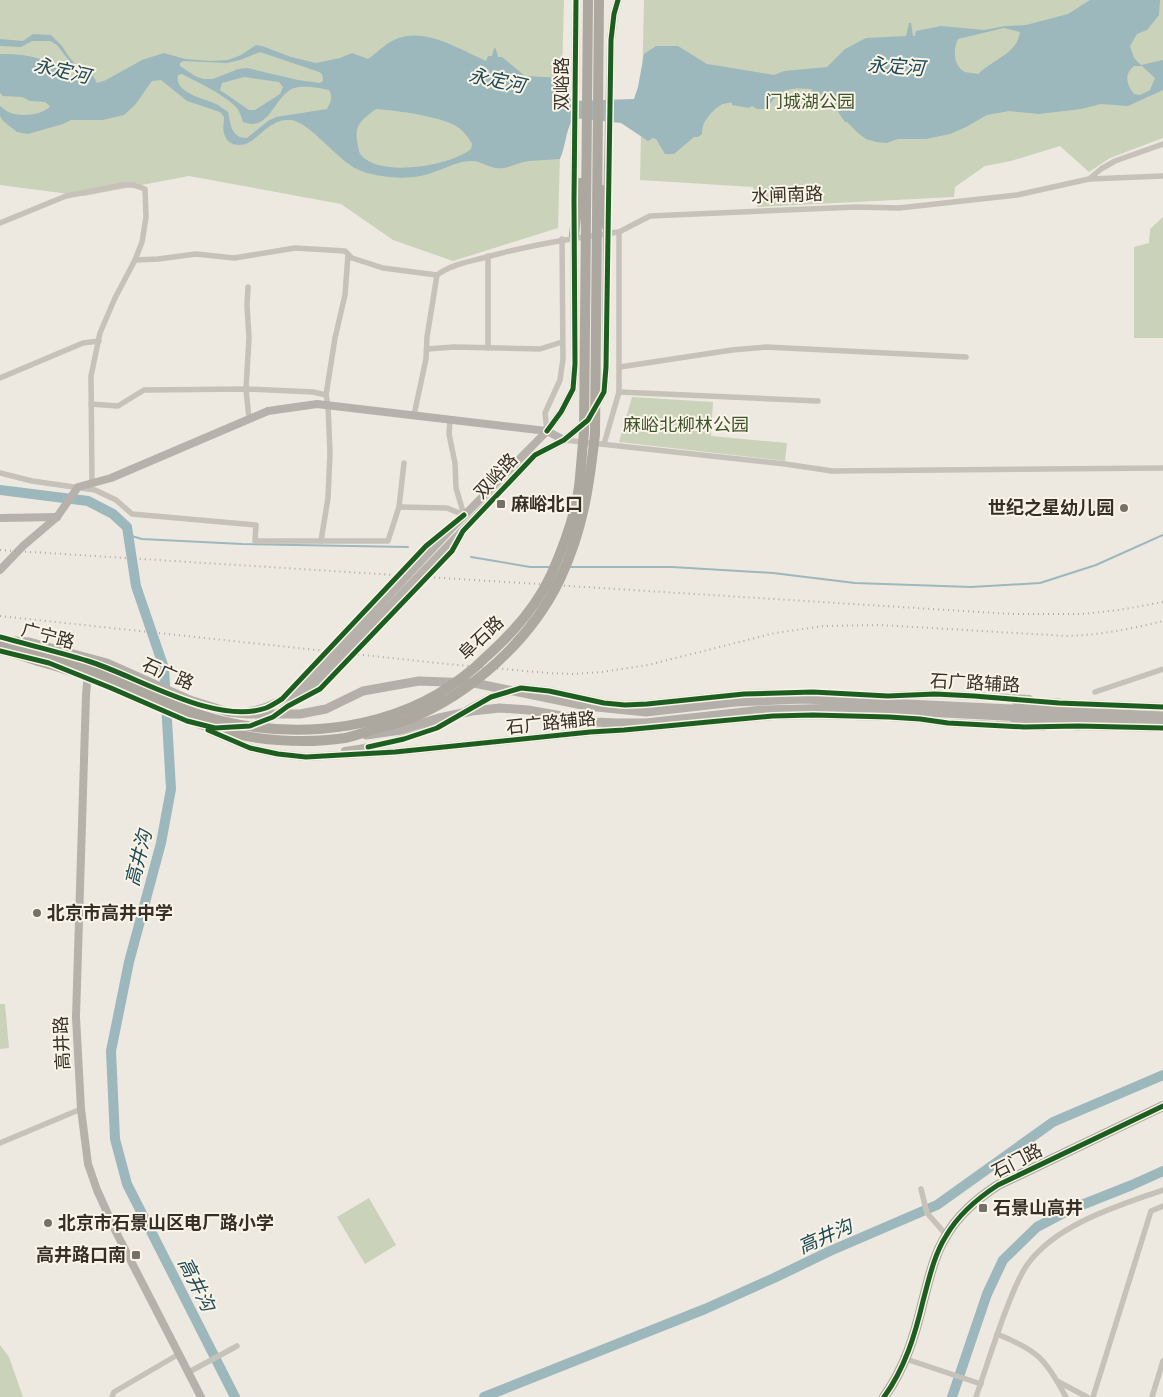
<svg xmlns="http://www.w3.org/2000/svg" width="1163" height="1397" viewBox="0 0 1163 1397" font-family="Overpass,'Noto Sans SC',sans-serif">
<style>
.green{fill:#cad2ba}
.water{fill:#9cb8bd;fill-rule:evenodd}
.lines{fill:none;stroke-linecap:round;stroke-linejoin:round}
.stream{stroke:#9cb8bd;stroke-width:2}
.river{stroke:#9cb8bd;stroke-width:10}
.street{stroke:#c6c1b9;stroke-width:5.5}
.secondary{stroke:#b6b1aa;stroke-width:8}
.primary{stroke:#b4afa9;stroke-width:9}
.highway{stroke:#aca79f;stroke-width:10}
.rail{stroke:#ada9a4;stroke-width:2;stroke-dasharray:1 4;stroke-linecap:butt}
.cycleway-casing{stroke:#f9f4e7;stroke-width:8}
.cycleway{stroke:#1b5e20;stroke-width:5}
.poi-dot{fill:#767068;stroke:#f9f4e7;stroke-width:2}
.labels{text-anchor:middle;stroke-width:4;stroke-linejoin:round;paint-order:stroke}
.street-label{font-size:18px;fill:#362f28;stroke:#f9f4e7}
.park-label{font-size:18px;fill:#3e542c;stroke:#f9f4e7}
.poi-label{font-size:18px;font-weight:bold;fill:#362f28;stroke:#f9f4e7;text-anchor:start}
.water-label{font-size:19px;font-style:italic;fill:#1d4957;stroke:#f9f4e7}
</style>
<rect width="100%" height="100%" fill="#ede9e0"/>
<g class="green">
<polygon points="0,0 564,0 558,228 453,261 393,240 341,204 189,176 84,196 0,185"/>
<polygon points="644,0 1163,0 1163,138 1110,158 1089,172 1060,146 1011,161 985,166 955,187 954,197 757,207 753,187 640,180"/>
<polygon points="1163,217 1163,338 1134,338 1134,247 1149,243 1150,229"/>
<polygon points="632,397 713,402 711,436 787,443 785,461 619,442"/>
<polygon points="0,1004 5,1004 9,1048 0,1049"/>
<polygon points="369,1198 396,1245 365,1264 337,1217"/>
<polygon points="0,1345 9,1357 23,1397 0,1397"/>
</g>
<path class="water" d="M1090,0h70l-1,15 -12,15 -10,4 -7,12 4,12 7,7 22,-5v30l-35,16 -27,-2 -20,5 -42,5 -30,-3 -22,4 -21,12 -16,7 -24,5h-28l-11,4 -11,-1 -10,-3 -7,-5 -12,-12h-2c-8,-11 -17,-29 -32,-30l-2,-3c-22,-2 -33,0 -44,20h-10l-5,-3 -3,2 -17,-3v-2c-11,-3 -26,13 -29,23 -1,3 -1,6 -1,8l-4,3h-4l-20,17h-9l-9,-15 -3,-1 -5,3 -27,-18 -48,-5c-8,15 -7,27 -13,41 -10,1 -21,1 -31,2 -11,1 -22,9 -33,7 -8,-1 -17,-8 -25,-7 -13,0 -27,8 -40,12 -19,8 -56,5 -74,-4 -20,-9 -48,-48 -67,-49 -19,-1 -28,15 -42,23 -8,4 -20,2 -23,-7 -3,-5 -1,-13 -1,-19l-4,-5 -33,-11 -26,-21 -9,1 -17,24 -11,10 -21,5h-32l-8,4 -35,10 -11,-2 -14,-11 -3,-5v-10c3,2 7,6 11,7 10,4 33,2 39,-7l-5,-4 -15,-1 -8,-4 -19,-1 -3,-3v-39c16,0 35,1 50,9 13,7 19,22 36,16v-3l-13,-10 -16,-21 -7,-4h-18l-11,6 -21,-1v-7l23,2 10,-7 18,1 11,11 7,11 10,11 11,3 7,12 9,-3 36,-20 22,-7 21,6 26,2 17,-1 13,-5 15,-10 6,1 29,11 25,6 24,-5 12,-5 16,6c9,-6 17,-15 26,-19 30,-14 64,9 92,21l2,-5h4l2,-8 2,1 2,8h4l23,19 40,2v14l7,9 62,-2 4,-12 6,-33 12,-8h22l29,18 67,11 10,-4 43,-4 18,-18 21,-11 40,-2 3,-13h2l2,13h2l1,-5 25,-5 43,4 21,-4 21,-1 42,-11zM1004,28l16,4c-3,22 -27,27 -42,42 -3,-1 -9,-1 -13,-2 -12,-6 -12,-23 -7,-33zM260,52l59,20 3,2 1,7 -3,2 -22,-3 -51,-12 -9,1 -25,10h-10l-8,-3 -15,-10v-3l3,-2 44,2 13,-3zM1134,66h8l13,12 -5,12 -10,5 -6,-1c-8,-10 -10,-20 0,-28zM182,74c17,9 37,18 52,31 5,4 7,11 9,17 27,11 32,-28 51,-34 10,-3 25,0 35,2 4,7 2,12 -2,19l-51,8 -8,4 -21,17c-16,0 -16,-13 -19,-26 -3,-2 -7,-5 -10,-7 -13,-7 -44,-11 -40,-30zM244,77l35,5 4,5 -3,7 -25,16h-6l-29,-20 2,-7zM376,109c18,1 70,8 83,19 5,4 10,10 13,16l-1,5c-21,17 -91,29 -110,6 -3,-4 -3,-10 -4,-15 -3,-16 7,-22 19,-31z"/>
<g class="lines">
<g class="stream">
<polyline points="128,535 142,539 242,544 408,547"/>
<polyline points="471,557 530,567 551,567"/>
<polyline points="570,567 672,567 773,573 855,583 971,587 1040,583 1096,565 1163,535"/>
</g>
<g class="river">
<polyline points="0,490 88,501 113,514 127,527 136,586 164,668 171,789 161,843 129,962 111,1051 115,1139 127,1184 235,1397"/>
<polyline points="484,1397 705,1309 774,1278 830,1251 937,1205 1053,1122 1163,1075"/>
<polyline points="952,1397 987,1294 1003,1260 1037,1227 1069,1210 1132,1185 1163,1171"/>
</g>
<g class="street">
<polyline points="1089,179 1163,176"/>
<polyline points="0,223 66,196 123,185 133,185 145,189 146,217 142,242 135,260 115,298 100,333 91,376 92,484"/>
<polyline points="135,260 158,259 196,254 234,258 295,248 345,251 352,258 383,268 437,275"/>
<polyline points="248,287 247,305 249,338 246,389 249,419"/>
<polyline points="488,348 488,256"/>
<polyline points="427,349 454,347 540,349 562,342"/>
<polyline points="620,367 732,350 766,347 966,357"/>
<polyline points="0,378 83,343 99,341"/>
<polyline points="619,392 818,401"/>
<polyline points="91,404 118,406 144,390 246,389 313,392 326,395"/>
<path d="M414,415l12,-56 1,-22 10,-62c14,-10 30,-13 46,-17 46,-13 89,-20 136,-26"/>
<polyline points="450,419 449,434 455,463 456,488 464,515"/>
<polyline points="547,431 545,413 560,380 563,359 562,239"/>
<polyline points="564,440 785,464 832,471 1163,468"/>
<polyline points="604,444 619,392 619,232 650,216 856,207 899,208 1017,195 1089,179 1101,169 1115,161 1163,144"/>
<polyline points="0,473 32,481 95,490 116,500 132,514 256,525 255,541 388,541 399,507 404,463"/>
<polyline points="399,507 447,508 464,515"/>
<polyline points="321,541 328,498 330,453 328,405 326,395 335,338 345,295 348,255"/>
<polyline points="1095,692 1163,669"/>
<polyline points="0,1143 81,1109"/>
<polyline points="921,1189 927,1213 948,1237"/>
<path d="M997,1334c42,17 47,24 69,63"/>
<polyline points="906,1359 981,1384"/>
<polyline points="189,1372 237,1346"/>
<polyline points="1057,1381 1087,1397"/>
<polyline points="112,1397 114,1392 179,1354"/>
<path d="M976,1397c10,-29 19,-58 30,-87 6,-15 12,-32 21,-45 29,-41 91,-59 136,-75"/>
<polyline points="1093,1397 1151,1211 1163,1206"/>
<polyline points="1152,1397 1163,1361"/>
</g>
<g class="secondary">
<polyline points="574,200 576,0"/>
<polyline points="607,206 611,40 614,14 618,0"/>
<polyline points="0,518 57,517"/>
<polyline points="0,570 23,546 57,517 78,487 111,478 268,411 317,404 547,431 564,440"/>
<polyline points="89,661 86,695 76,1017 81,1109 88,1164 97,1190 116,1232 201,1397"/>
<polyline points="1055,703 1163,707"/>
<polyline points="467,710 491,697 521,688 549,691 604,703 625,705 647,704 744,694 788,693 888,696 935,694 1029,699"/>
<path d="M250,711c24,-4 39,-16 58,-29l143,-153 96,-98 14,-19 12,-23 2,-25 -1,-135"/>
<polyline points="253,725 273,717 311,688 535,455 564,440 588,420 604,392 606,367 607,222"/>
<polyline points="1073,726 1163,728"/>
<polyline points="210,731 250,748 278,754 306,757 395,752 590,732 624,730 773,716 813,715 889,717 920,719 948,723 1044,727"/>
<path d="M345,751c40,-6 77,-15 112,-35"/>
</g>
<g class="primary">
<polyline points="15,641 29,642 107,663 190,700 228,712 247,714 300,714 326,709 363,691 419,681 474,683 587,706 646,712 735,702 803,699 1163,716"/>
<polyline points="1017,703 1059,703"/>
<polyline points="1015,721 1078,726"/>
<polyline points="366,735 401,730 439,718 472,711 500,708 528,710 596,722 615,723 646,723 762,710 846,708 1163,724"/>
</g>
<g class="highway">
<polyline points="602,190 607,227"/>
<polyline points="574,235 580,183"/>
<path d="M0,640c42,10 81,25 121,42 33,14 66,31 101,39 81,19 174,8 241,-44 8,-6 16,-13 23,-20 26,-23 50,-50 65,-82 12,-27 24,-58 28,-88 2,-18 3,-36 5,-54l4,-433"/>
<path d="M0,650c13,2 26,7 38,11 23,6 46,14 67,23 38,16 75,34 114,46 38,11 87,14 126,8 10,-2 20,-6 30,-9 11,-3 23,-6 34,-10 62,-25 122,-79 151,-140 23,-49 29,-91 35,-145l4,-434"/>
<path d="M884,1397c21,-29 31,-62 39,-96 6,-22 11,-46 23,-65 12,-21 32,-38 52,-51l165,-79"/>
</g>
<g class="rail">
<polyline points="0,550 1011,614 1082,614 1119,610 1163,602"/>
<path d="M0,616l447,48 101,9 26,1 28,-2 46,-7 127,-32 49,-7 56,-1 187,11c33,-1 64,-7 96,-15"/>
</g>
<g class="cycleway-casing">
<g id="cycleway">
<polyline points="547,431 561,412 573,389 575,364 574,200 576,0"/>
<path d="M0,637c29,8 59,15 88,24 49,15 127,65 178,47 5,-2 11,-6 16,-9l144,-153 38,-31"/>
<polyline points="0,651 49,663 111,688 187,721 215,728 250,726 273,717 288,706 320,689 452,551 463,531 535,455 564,440 588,420 604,392 606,367 611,40 614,14 618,0"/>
<polyline points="208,730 250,748 278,754 306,757 395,752 590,732 624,730 773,716 813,715 889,717 920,719 948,723 1024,727 1078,726 1163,728"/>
<polyline points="368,747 404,739 437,728 491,697 521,688 549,691 604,703 625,705 647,704 744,694 813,692 888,696 935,694 974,696 1059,703 1163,707"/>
<path d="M884,1397c21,-29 31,-62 39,-96 6,-22 11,-46 23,-65 12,-21 32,-38 52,-51l165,-79"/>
</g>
</g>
<use href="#cycleway" class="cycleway"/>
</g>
<g class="poi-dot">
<rect x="496" y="499" width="10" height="10" rx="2.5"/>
<circle cx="1124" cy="508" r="5"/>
<circle cx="37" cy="913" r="5"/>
<rect x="978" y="1203" width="10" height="10" rx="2.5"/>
<circle cx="48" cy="1223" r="5"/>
<rect x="131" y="1250" width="10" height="10" rx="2.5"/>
</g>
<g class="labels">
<g class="street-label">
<text transform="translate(562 84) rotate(-90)" y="6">双峪路</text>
<text transform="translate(787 195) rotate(-2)" y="6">水闸南路</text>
<text transform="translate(496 476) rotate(-47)" y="6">双峪路</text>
<text transform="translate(48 636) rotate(15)" y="6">广宁路</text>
<text transform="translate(481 638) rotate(-44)" y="6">阜石路</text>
<text transform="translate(168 674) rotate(23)" y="6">石广路</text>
<text transform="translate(975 683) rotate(3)" y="6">石广路辅路</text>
<text transform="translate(551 723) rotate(-6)" y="6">石广路辅路</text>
<text transform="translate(62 1043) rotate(-93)" y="6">高井路</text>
<text transform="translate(1017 1161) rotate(-27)" y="6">石门路</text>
</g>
<g class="park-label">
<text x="810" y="108">门城湖公园</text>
<text x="686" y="431">麻峪北柳林公园</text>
</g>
<g class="poi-label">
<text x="511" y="510">麻峪北口</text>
<text x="1114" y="514" text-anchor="end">世纪之星幼儿园</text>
<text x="47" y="919">北京市高井中学</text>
<text x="993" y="1214">石景山高井</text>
<text x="58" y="1229">北京市石景山区电厂路小学</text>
<text x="126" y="1261" text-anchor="end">高井路口南</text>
</g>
<g class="water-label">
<text transform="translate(896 66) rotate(4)" y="7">永定河</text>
<text transform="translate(62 70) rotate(13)" y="7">永定河</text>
<text transform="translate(497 80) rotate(12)" y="7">永定河</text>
<text transform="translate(138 858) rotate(-76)" y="7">高井沟</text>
<text transform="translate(825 1236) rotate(-24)" y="7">高井沟</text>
<text transform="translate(197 1284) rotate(63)" y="7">高井沟</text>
</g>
</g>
</svg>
